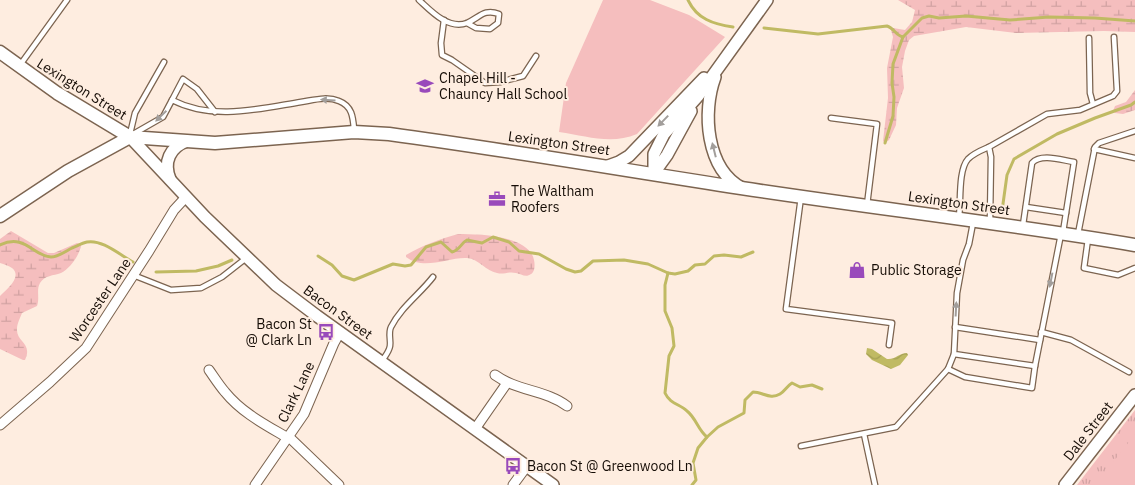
<svg xmlns="http://www.w3.org/2000/svg" width="1135" height="485" viewBox="0 0 1135 485" font-family="'IBM Plex Sans',sans-serif">
<style>
.wetland{fill:url(#wetland-marsh)}
.park{fill:url(#park-tufts)}
.garden{fill:#f5bebe}
.water{fill:url(#water-waves)}
.lines{fill:none;stroke-linecap:round;stroke-linejoin:round}
.stream{stroke:#c0ba63;stroke-width:3}
.lane-casing{stroke:#7c6450;stroke-width:7}
.street-casing{stroke:#7c6450;stroke-width:11}
.secondary-casing{stroke:#7c6450;stroke-width:14}
.primary-casing{stroke:#7c6450;stroke-width:15}
.lane{stroke:#fff;stroke-width:4.5}
.street{stroke:#fff;stroke-width:9}
.secondary{stroke:#fff;stroke-width:11}
.primary{stroke:#fff;stroke-width:12}
.oneway{fill:#a29e9b}
.labels{text-anchor:middle;stroke-width:4;stroke-linejoin:round;paint-order:stroke}
.poi-label{font-size:14px;fill:#160d06;stroke:#feede0;text-anchor:start}
.street-label{font-size:14px;fill:#160d06;stroke:#feede0}
</style>
<defs>
<pattern id="wetland-marsh" width="20" height="14" patternUnits="userSpaceOnUse" patternTransform="scale(1.25)"><rect width="20" height="14" fill="#f5bebe"/><path d="M1 5h8M5 5V1M11 12h8M15 12V8" fill="none" stroke="#d1a2a2"/></pattern>
<pattern id="park-tufts" width="24" height="20" patternUnits="userSpaceOnUse" patternTransform="scale(1.25)"><rect width="24" height="20" fill="#f5bebe"/><path d="M3 7l-1-3M5 7V3M7 7l1-3M15 17l-1-3M17 17v-4M19 17l1-3" fill="none" stroke="#d1a2a2"/></pattern>
<pattern id="water-waves" width="16" height="10" patternUnits="userSpaceOnUse" patternTransform="scale(1.25)"><rect width="16" height="10" fill="#c0ba63"/><path d="M0 5q4-4 8 0t8 0" fill="none" stroke="#a49f54"/></pattern>
</defs>
<rect width="100%" height="100%" fill="#feede0"/>
<g class="wetland">
<polygon points="898,0 1135,0 1135,32 1104,31 1016,33 966,27 914,36 909,40 905,51 902,67 904,88 897,108 896,125 889,140 885,143 883,141 888,98 887,68 893,37 891,30 893,28 905,30 912,22 915,10"/>
<polygon points="1135,90 1135,110 1123,114 1115,113 1113,111 1115,106 1126,102"/>
<path d="M11,231l37,22h6l23,-10 4,1c0,9 -11,25 -20,29 -8,3 -16,2 -21,10 -4,7 0,15 -3,23l-15,7c-2,5 -5,11 -5,16 -1,13 16,14 8,31h-2l-23,-11v-53c6,-6 23,-19 12,-28 -3,-2 -8,-4 -12,-5v-24z"/>
<path d="M458,234c20,0 71,1 76,26 1,4 1,12 -3,14 -5,4 -10,0 -15,-1 -8,-2 -12,2 -19,0 -11,-2 -18,-14 -30,-15 -19,-1 -43,13 -61,-1v-2c17,-10 34,-16 52,-21z"/>
</g>
<polygon class="park" points="1135,410 1135,485 1077,485"/>
<g class="garden">
<path d="M603,0h47l39,15 36,22 -88,97c-26,11 -50,2 -78,-2l7,-49z"/>
<polygon points="1135,434 1135,485 1108,485 1100,479"/>
</g>
<path class="water" d="M867,348l5,1 15,10c8,1 12,-6 20,-6l1,2 -8,10 -9,4 -19,-9 -6,-6z"/>
<g class="lines">
<g class="stream">
<path d="M688,0c9,19 25,24 45,27"/>
<path d="M764,28l54,6 69,-8c7,2 9,10 16,11l19,-19 7,-2 10,2 27,-2 44,4 39,-3 46,1 40,3"/>
<polyline points="885,143 893,116 894,97 892,83 893,64 903,37"/>
<polyline points="1002,211 1007,175 1014,159 1057,134 1095,118 1131,105 1135,102"/>
<path d="M0,245c25,-12 33,11 51,12 7,0 15,-6 21,-9 5,-2 10,-5 15,-6 15,-3 33,13 46,20"/>
<path d="M318,256l14,9 10,11 12,4 39,-16 12,2 6,-1 15,-18 15,-5 11,10c8,-2 9,-9 15,-12l15,3 11,-6 16,5 10,9 20,3 27,15 9,3 6,-1 12,-10 31,-1 24,4 20,9 7,1 13,-3 7,-6 10,-1 9,-8 10,-1 17,2 12,-5"/>
<polyline points="156,272 196,271 218,266 232,260"/>
<path d="M668,273l-3,12v26l7,17 2,18 -5,10 -4,37c5,11 15,11 22,18 9,7 11,19 20,26"/>
<path d="M692,485l4,-5 -3,-17 5,-15 9,-11 11,-10 26,-14 1,-13 8,-8c10,0 17,8 27,2 5,-3 7,-8 12,-11l8,4 12,-2 10,4"/>
</g>
<g class="lane-casing">
<g id="lane">
<path d="M419,0c12,11 29,30 48,23 12,-5 17,-15 32,-9l-1,9 -8,6 -14,-1 -9,-5"/>
<polyline points="444,20 441,43 442,55 452,60 485,83 500,82 523,76 536,56"/>
<polyline points="1089,38 1090,93 1093,104"/>
<polyline points="20,65 67,0"/>
<polyline points="172,100 183,79 197,89 215,112"/>
<polyline points="831,118 877,124 867,205"/>
<path d="M135,133l28,-16 9,-17c41,21 86,9 129,2 13,-2 26,-6 38,-1 13,5 14,16 15,28"/>
<polyline points="130,134 135,113 164,62"/>
<polyline points="1094,149 1135,158"/>
<polyline points="801,197 786,309 892,323 889,345"/>
<polyline points="1026,207 1066,213"/>
<path d="M959,217c2,-15 -1,-47 9,-58 6,-6 14,-9 21,-12"/>
<polyline points="990,220 991,157 989,147 1047,114 1080,110 1113,96 1117,91 1114,37"/>
<polyline points="973,223 969,244 963,260 957,293 954,354 1035,366 1061,234"/>
<path d="M1023,225l9,-62c9,-10 29,-3 42,-1l-11,70"/>
<polyline points="1078,234 1095,147 1099,143 1135,131"/>
<polyline points="1088,239 1084,268 1118,275 1135,268"/>
<polyline points="133,275 171,290 201,288 222,277 245,259"/>
<polyline points="955,327 1040,340"/>
<polyline points="1041,332 1071,340 1129,372"/>
<path d="M382,361c3,-5 7,-9 8,-15 1,-6 -2,-13 1,-19 10,-20 29,-33 42,-50"/>
<polyline points="948,369 965,377 1032,388 1035,366"/>
<polyline points="864,434 875,485"/>
<polyline points="801,446 896,427 948,369 954,354"/>
</g>
</g>
<g class="street-casing">
<g id="street">
<path d="M209,370c5,7 10,15 16,22 17,21 41,33 63,46"/>
<path d="M495,375c22,16 51,15 72,31"/>
<polyline points="0,425 50,382 86,348 149,251 174,210 186,197"/>
<polyline points="475,429 507,383"/>
<polyline points="289,437 339,485"/>
<polyline points="255,485 304,414 334,343 340,332"/>
<polyline points="513,485 527,466"/>
</g>
</g>
<g class="secondary-casing">
<g id="secondary">
<path d="M715,77c-13,35 -9,92 27,111"/>
<polyline points="130,137 205,217 276,285 317,316 553,485"/>
<polyline points="608,166 619,162 629,156 704,78"/>
<polyline points="654,173 654,154 664,134 698,96 767,0"/>
<polyline points="654,173 667,155 691,111"/>
<path d="M170,179c-7,-17 0,-32 17,-38"/>
<polyline points="1065,485 1135,395"/>
</g>
</g>
<g class="primary-casing">
<g id="primary">
<path d="M0,52l57,41 73,44 85,6 139,-11 35,2c118,16 235,36 352,54 131,20 263,35 394,57"/>
<polyline points="0,216 68,171 130,137"/>
</g>
</g>
<use href="#lane" class="lane"/>
<use href="#street" class="street"/>
<use href="#secondary" class="secondary"/>
<use href="#primary" class="primary"/>
</g>
<defs><path id="oneway-solid" d="M-6-.8H1V-3.2L6.5 0L1 3.2V.8H-6Z" transform="scale(1.25)"/></defs>
<g class="oneway">
<use href="#oneway-solid" transform="translate(328 100) rotate(-177)"/>
<use href="#oneway-solid" transform="translate(161 116) rotate(136)"/>
<use href="#oneway-solid" transform="translate(663 121) rotate(134)"/>
<use href="#oneway-solid" transform="translate(714 150) rotate(-104)"/>
<use href="#oneway-solid" transform="translate(1051 280) rotate(101)"/>
<use href="#oneway-solid" transform="translate(956 309) rotate(-87)"/>
</g>
<defs>
<g id="school-bare" transform="scale(1.35)"><path d="M0-5L7-2L0 1L-7-2ZM-4 1L0 2.5L4 1V4Q0 6-4 4Z" fill="#994abb" stroke="#feede0" stroke-width="2.5" paint-order="stroke"/></g>
<g id="office-bare" transform="scale(1.35)"><path d="M-6-3h4V-5.5h4V-3h4V5H-6ZM-1-4.5V-3h2v-1.5ZM-6 0V1H6V0Z" fill="#994abb" stroke="#feede0" stroke-width="2.5" paint-order="stroke"/></g>
<g id="shop-bare" transform="scale(1.35)"><path d="M-5-2.5h2.3a2.7 3.5 0 0 1 5.4 0H5L5.5 6h-11ZM-1.5-2.5h3a1.5 2.3 0 0 0-3 0Z" fill="#994abb" stroke="#feede0" stroke-width="2.5" paint-order="stroke"/></g>
<g id="bus-bare" transform="scale(1.35)"><path d="M-5-6H5V4H4V6H2V4H-2V6H-4V4H-5ZM-3.5-4V0h7V-4ZM-3.5 1.2v1.5H-2V1.2ZM2 1.2v1.5H3.5V1.2Z" fill="#994abb" stroke="#feede0" stroke-width="2.5" paint-order="stroke"/></g>
</defs>
<g fill-rule="evenodd">
<use href="#school-bare" x="425" y="86"/>
<use href="#office-bare" x="497" y="199"/>
<use href="#shop-bare" x="857" y="270"/>
<use href="#bus-bare" x="326" y="332"/>
<use href="#bus-bare" x="513" y="466"/>
</g>
<g class="labels">
<g class="poi-label">
<text x="439" y="83">Chapel Hill -<tspan x="439" dy="16">Chauncy Hall School</tspan></text>
<text x="511" y="196">The Waltham<tspan x="511" dy="16">Roofers</tspan></text>
<text x="871" y="275">Public Storage</text>
<text x="312" y="329" text-anchor="end">Bacon St<tspan x="312" dy="16">@ Clark Ln</tspan></text>
<text x="527" y="471">Bacon St @ Greenwood Ln</text>
</g>
<g class="street-label">
<text transform="translate(82 89) rotate(32)" y="5">Lexington Street</text>
<text transform="translate(559 143) rotate(8)" y="5">Lexington Street</text>
<text transform="translate(959 203) rotate(8)" y="5">Lexington Street</text>
<text transform="translate(100 300) rotate(-56)" y="5">Worcester Lane</text>
<text transform="translate(338 312) rotate(36)" y="5">Bacon Street</text>
<text transform="translate(296 392) rotate(-64)" y="5">Clark Lane</text>
<text transform="translate(1088 431) rotate(-52)" y="5">Dale Street</text>
</g>
</g>
</svg>
